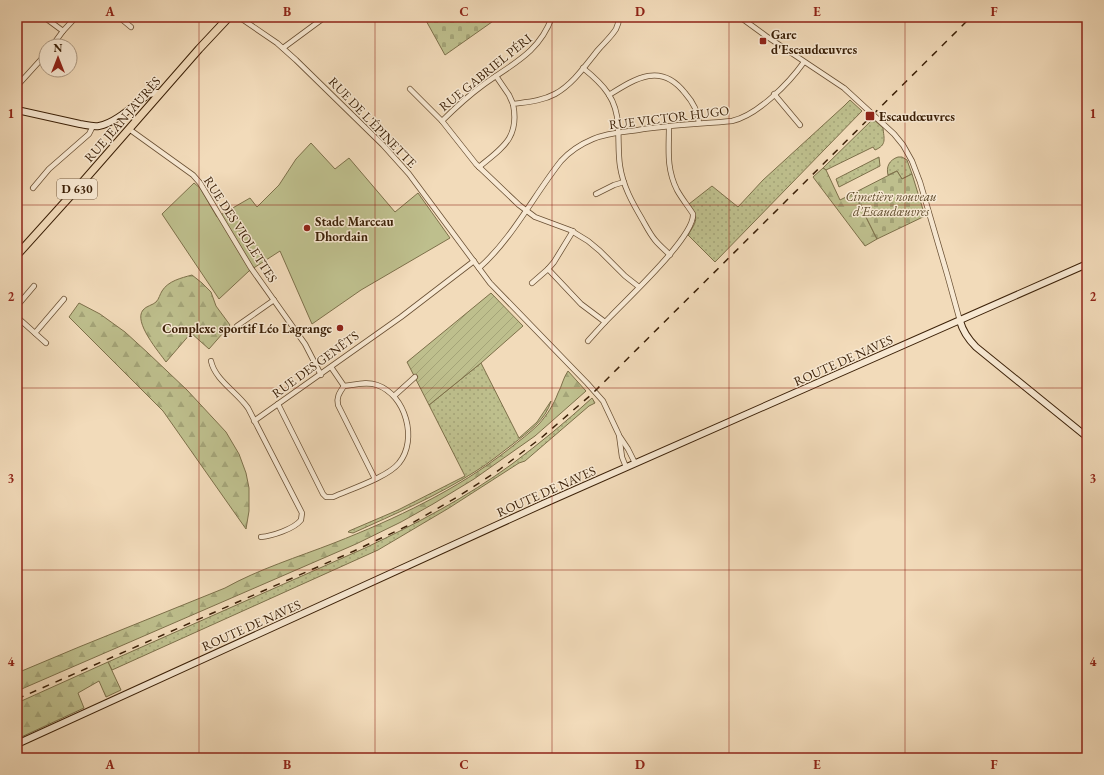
<svg xmlns="http://www.w3.org/2000/svg" width="1104" height="775" viewBox="0 0 1104 775" font-family="'EB Garamond',serif">
<style>
.grass{fill:url(#grass-dots);stroke:#7d704a}
.forest{fill:url(#forest-firs);stroke:#7d704a}
.cemetery{fill:url(#cemetery-stones);stroke:#7d704a}
.garden{fill:url(#garden-furrows);stroke:#7d704a}
.pitch{fill:#bebf8d;stroke:#7d704a}
.lines{fill:none;stroke-linecap:round;stroke-linejoin:round}
.street-casing{stroke:#6a5034;stroke-width:6}
.secondary-casing{stroke:#3c2108;stroke-width:8}
.primary-casing{stroke:#3c2108;stroke-width:9}
.street{stroke:#f7e8d2;stroke-width:4.5}
.secondary{stroke:#f7e8d2;stroke-width:6}
.primary{stroke:#f2dbba;stroke-width:7}
.rail{stroke:#3c2108;stroke-width:1.5;stroke-dasharray:7 7;stroke-linecap:butt}
.grid{fill:none;stroke:#8f2418;stroke-width:1;stroke-opacity:0.55}
.poi-dot{fill:#8f2418;stroke:#f7e8d2;stroke-width:1.5}
.labels{text-anchor:middle;stroke-width:3;stroke-linejoin:round;paint-order:stroke}
.shield{fill:#f7e8d2;stroke:#745d45;stroke-width:1}
.shield-label{font-size:12px;font-weight:bold;fill:#3c2108}
.poi-label{font-size:13px;font-weight:bold;fill:#3c2108;stroke:#f7e8d2;text-anchor:start}
.street-label{font-size:13px;fill:#3c2108;stroke:#f7e8d2}
.park-label{font-size:13px;font-style:italic;fill:#5c4829;stroke:#f7e8d2}
.neatline{fill:none;stroke:#8f2418;stroke-width:1.5}
.grid-label{font-size:13px;text-anchor:middle;font-weight:bold;fill:#8f2418}
</style>
<defs>
<pattern id="grass-dots" width="8" height="8" patternUnits="userSpaceOnUse"><rect width="8" height="8" fill="#bebf8d"/><path d="M2 2h.1M6 6h.1" fill="none" stroke="#a4a478" stroke-width="1.8" stroke-linecap="round"/></pattern>
<pattern id="forest-firs" width="22" height="20" patternUnits="userSpaceOnUse"><rect width="22" height="20" fill="#bebf8d"/><path d="M5 1l3.5 6h-7zM16 11l3.5 6h-7z" fill="#a4a478"/></pattern>
<pattern id="cemetery-stones" width="16" height="16" patternUnits="userSpaceOnUse"><rect width="16" height="16" fill="#bebf8d"/><path d="M2 7V4a2 2 0 0 1 4 0v3zM10 15v-3a2 2 0 0 1 4 0v3z" fill="#a4a478"/></pattern>
<pattern id="garden-furrows" width="10" height="10" patternUnits="userSpaceOnUse"><rect width="10" height="10" fill="#bebf8d"/><path d="M-1 1l2-2M0 10L10 0M9 11l2-2" fill="none" stroke="#a4a478"/></pattern>
</defs>
<rect width="100%" height="100%" fill="#f2dbba"/>
<filter id="stains"><feTurbulence type="fractalNoise" baseFrequency=".005" numOctaves="4"/><feColorMatrix values="0 0 0 0 .2 0 0 0 0 .09 0 0 0 0 .02 0 0 0 .5 -.17"/></filter>
<radialGradient id="worn" r=".72"><stop offset=".6" stop-color="#630" stop-opacity="0"/><stop offset="1" stop-color="#630" stop-opacity=".3"/></radialGradient>
<g class="grass">
<path d="M850,100l12,11 -147,151 -27,-27c8,-13 12,-17 1,-31l23,-18 26,21 25,-27 81,-74z"/>
<path d="M873,119l10,9c1,11 4,17 -8,22l-2,-3 -47,23 -3,-2z"/>
<polygon points="879,157 880,166 839,187 836,179"/>
<path d="M898,157h4l5,3 5,14 -10,5 -5,-8 -9,4c-2,-8 1,-15 10,-18z"/>
<path d="M481,363l38,75 18,-16 14,-21c-5,19 -23,31 -38,43 -12,9 -24,19 -37,27 -39,25 -81,43 -123,62l-5,-1 1,-1 49,-21 67,-34 -36,-71z"/>
<path d="M592,398l3,5 -6,3 -64,55 -6,2 -70,45 -71,42 -266,120 -4,-8 257,-114c51,-24 102,-51 147,-84 28,-21 55,-43 80,-66z"/>
</g>
<g class="forest">
<polygon points="823,168 826,170 840,200 854,193 877,239 865,246 813,177"/>
<path d="M192,275l10,8 9,9 5,14 14,19 -21,24 -18,-16 -25,29c-7,-10 -33,-40 -23,-52 3,-4 10,-5 13,-8 3,-3 4,-8 6,-11 6,-10 19,-13 30,-16z"/>
<polygon points="79,303 100,314 125,332 148,353 187,390 226,432 239,454 246,473 249,488 249,511 246,529 163,411 69,317"/>
<path d="M568,371l18,20 -51,45 -61,43 -41,25 -32,18 -45,22 -339,147v-18l62,-26 146,-59c34,-19 73,-31 109,-45 61,-24 123,-53 175,-94 10,-8 21,-16 30,-25 8,-9 15,-20 19,-31 4,-7 5,-15 10,-22z"/>
<polygon points="108,662 121,690 106,697 99,681 78,693 84,708 17,739 17,703"/>
</g>
<g class="cemetery">
<polygon points="424,17 499,17 445,55"/>
<polygon points="897,171 902,179 912,174 925,216 877,239 854,193"/>
</g>
<polygon class="garden" points="491,293 523,326 481,363 429,405 407,362"/>
<polygon class="pitch" points="311,143 335,169 349,158 395,212 418,193 450,238 361,290 312,324 280,251 249,271 219,299 162,214 194,183 200,188 217,217 250,198 257,207 279,185 296,159"/>
<g class="lines">
<g class="street-casing">
<g id="street">
<polyline points="44,17 63,31 76,17"/>
<polyline points="119,17 131,27"/>
<polyline points="239,17 277,43 296,60 383,145 409,174 490,283 587,383 603,401 619,435 622,457 626,467"/>
<polyline points="740,17 766,36 844,88 894,134 903,145 912,161 920,182 947,274 960,321"/>
<polyline points="17,20 19,17"/>
<polyline points="52,46 63,31"/>
<polyline points="283,48 325,17"/>
<path d="M583,68c21,17 34,31 35,58 1,14 0,27 2,40 3,20 12,36 22,53 4,7 8,15 13,21 4,5 10,10 15,15"/>
<polyline points="496,76 509,95 513,104"/>
<polyline points="17,86 46,54"/>
<polyline points="410,89 442,121 476,164 519,205 535,217 570,230 588,241 600,251 625,276 639,287"/>
<polyline points="774,94 800,125"/>
<path d="M609,95c27,-17 52,-33 76,-2 8,9 13,18 14,30"/>
<path d="M442,121c13,-13 26,-25 41,-36 29,-21 56,-32 69,-68"/>
<polyline points="129,129 193,175 200,183 251,268 305,344 321,375"/>
<path d="M479,167c23,-19 41,-29 34,-63 14,-2 29,-3 42,-10 18,-10 30,-28 43,-44 6,-7 13,-13 18,-21 2,-4 3,-8 3,-12"/>
<polyline points="33,188 49,169 89,134 93,126"/>
<polyline points="596,194 614,185 624,182"/>
<path d="M479,268c33,-29 55,-73 82,-107 9,-10 20,-17 32,-22 14,-6 30,-7 45,-9 31,-5 63,-6 94,-9 26,-6 57,-38 72,-59"/>
<polyline points="548,269 581,304 605,322"/>
<polyline points="532,283 548,269 554,262 573,231"/>
<polyline points="17,306 34,286"/>
<polyline points="17,317 46,343"/>
<polyline points="237,326 274,300"/>
<polyline points="35,333 64,299"/>
<path d="M588,341c8,-9 15,-17 23,-25 17,-18 84,-80 82,-102 -5,-8 -11,-15 -16,-24 -11,-22 -8,-41 -8,-64"/>
<path d="M211,361c4,19 26,31 37,47l54,105 -1,7c-7,9 -29,16 -40,17"/>
<polyline points="331,367 344,386"/>
<path d="M344,386c-4,6 -8,11 -6,19l37,74"/>
<polyline points="394,396 415,377"/>
<path d="M278,404l45,90 3,3h7c18,-8 55,-20 66,-34 19,-23 7,-68 -22,-78 -11,-4 -22,0 -33,1"/>
<polyline points="254,421 401,317 474,261"/>
<polyline points="620,437 628,449 635,463"/>
</g>
</g>
<g class="secondary-casing">
<g id="secondary">
<path d="M17,110l63,14c6,1 13,3 19,2 17,-3 36,-22 50,-32l6,-1h5"/>
<path d="M960,321c3,11 8,18 16,26l111,90"/>
<polyline points="17,744 543,504 1087,264"/>
</g>
</g>
<g class="primary-casing">
<polyline id="primary" points="17,255 73,193 199,49 229,17"/>
</g>
<use href="#street" class="street"/>
<use href="#secondary" class="secondary"/>
<use href="#primary" class="primary"/>
<polyline class="rail" points="17,699 354,551 407,526 459,496 499,470 541,438 592,394 971,17"/>
</g>
<path class="grid" d="M199,17v741M375,17v741M552,17v741M729,17v741M905,17v741M17,205h1070M17,388h1070M17,570h1070"/>
<g class="poi-dot">
<rect x="759" y="37" width="8" height="8" rx="2"/>
<rect x="865" y="111" width="10" height="10" rx="2"/>
<circle cx="307" cy="228" r="4"/>
<circle cx="340" cy="328" r="4"/>
</g>
<g class="labels">
<rect class="shield" x="57" y="179" width="40" height="20" rx="3"/>
<g class="shield-label">
<text x="77" y="193">D 630</text>
</g>
<g class="poi-label">
<text x="771" y="39">Gare<tspan x="771" dy="15">d'Escaudœuvres</tspan></text>
<text x="879" y="121">Escaudœuvres</text>
<text x="315" y="226">Stade Marceau<tspan x="315" dy="15">Dhordain</tspan></text>
<text x="332" y="333" text-anchor="end">Complexe sportif Léo Lagrange</text>
</g>
<g class="street-label">
<text transform="translate(485 72) rotate(-39)" y="5">RUE GABRIEL PÉRI</text>
<text transform="translate(669 117) rotate(-7)" y="5">RUE VICTOR HUGO</text>
<text transform="translate(122 119) rotate(-49)" y="5">RUE JEAN JAURÈS</text>
<text transform="translate(373 122) rotate(46)" y="5">RUE DE L'ÉPINETTE</text>
<text transform="translate(241 229) rotate(57)" y="5">RUE DES VIOLETTES</text>
<text transform="translate(843 360) rotate(-24)" y="5">ROUTE DE NAVES</text>
<text transform="translate(315 364) rotate(-36)" y="5">RUE DES GENÊTS</text>
<text transform="translate(546 491) rotate(-24)" y="5">ROUTE DE NAVES</text>
<text transform="translate(251 625) rotate(-24)" y="5">ROUTE DE NAVES</text>
</g>
<g class="park-label">
<text x="891" y="201">Cimetière nouveau<tspan x="891" dy="15">d'Escaudœuvres</tspan></text>
</g>
</g>
<rect width="1104" height="775" fill="none" stroke="#f2dbba" stroke-width="44"/>
<g transform="translate(58 58)"><circle r="19" fill="#f7e8d2" stroke="#ac9881"/>
<path d="M0-3L7 15L0 10L-7 15Z" fill="#8f2418"/>
<text y="-6" font-size="11" font-weight="bold" text-anchor="middle" fill="#3c2108">N</text>
</g>
<rect x="22" y="22" width="1060" height="731" class="neatline"/>
<g class="grid-label">
<text x="110" y="16">A</text>
<text x="287" y="16">B</text>
<text x="464" y="16">C</text>
<text x="640" y="16">D</text>
<text x="817" y="16">E</text>
<text x="994" y="16">F</text>
<text x="11" y="118">1</text>
<text x="1093" y="118">1</text>
<text x="11" y="301">2</text>
<text x="1093" y="301">2</text>
<text x="11" y="483">3</text>
<text x="1093" y="483">3</text>
<text x="11" y="666">4</text>
<text x="1093" y="666">4</text>
<text x="110" y="769">A</text>
<text x="287" y="769">B</text>
<text x="464" y="769">C</text>
<text x="640" y="769">D</text>
<text x="817" y="769">E</text>
<text x="994" y="769">F</text>
</g>
<rect width="100%" height="100%" filter="url(#stains)"/>
<rect width="100%" height="100%" fill="url(#worn)"/>
</svg>
